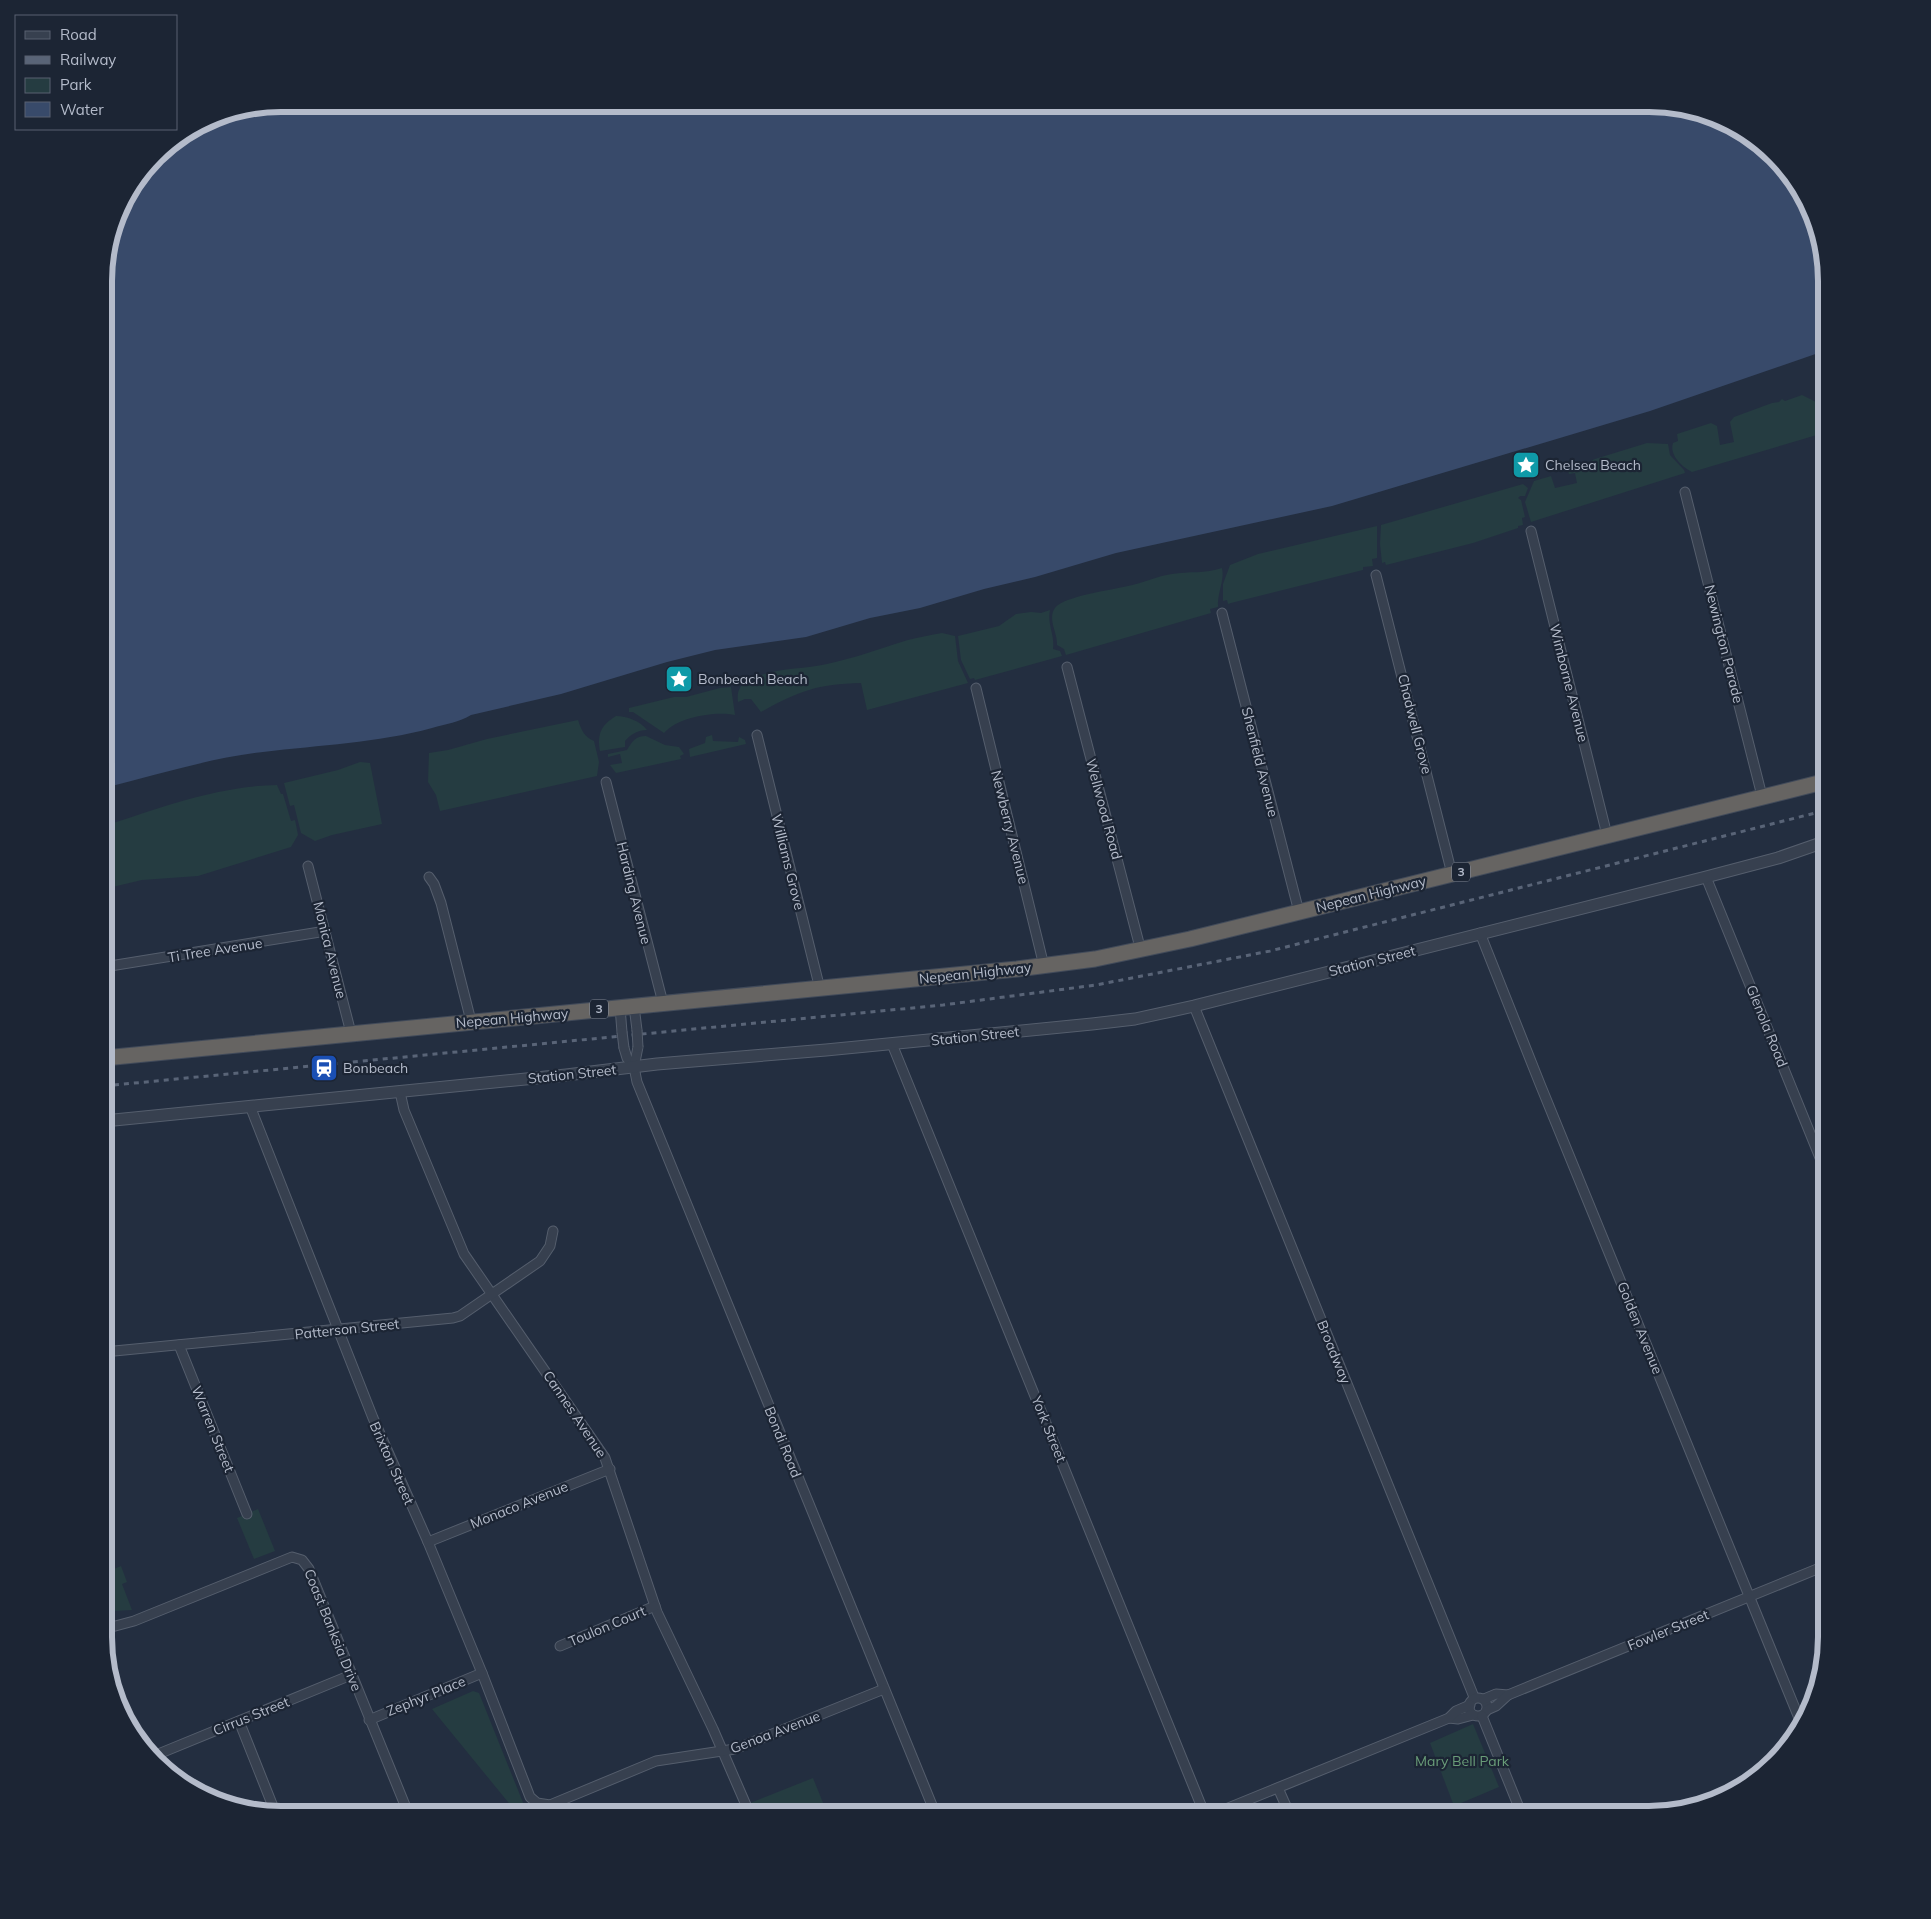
<svg xmlns="http://www.w3.org/2000/svg" width="1931" height="1919" viewBox="0 0 1931 1919" font-family="Mulish,sans-serif">
<style>
.green{fill:#253c41}
.water{fill:#384a6a}
.lines{fill:none;stroke-linecap:round;stroke-linejoin:round}
.minor-casing{stroke:#555e6d;stroke-width:11}
.tertiary-casing{stroke:#555e6d;stroke-width:13}
.trunk-casing{stroke:#424b5a;stroke-width:17}
.minor{stroke:#37404f;stroke-width:9}
.tertiary{stroke:#37404f;stroke-width:11}
.trunk{stroke:#666462;stroke-width:15}
.rail{stroke:#596477;stroke-width:3;stroke-dasharray:5 5;stroke-linecap:butt}
.minor-bridge-casing{stroke:#555e6d;stroke-width:11;stroke-linecap:butt}
.minor-bridge{stroke:#37404f;stroke-width:9}
.labels{text-anchor:middle;stroke-width:4.5;stroke-linejoin:round;paint-order:stroke}
.shield{fill:#1c2534;stroke:#868e9d;stroke-width:1}
.shield-label{font-size:12px;font-weight:bold;fill:#b4bbca}
.poi-label{font-size:14px;fill:#b4bbca;stroke:#1c2534;text-anchor:start}
.street-label{font-size:14px;fill:#b4bbca;stroke:#1c2534}
.park-label{font-size:14px;fill:#699c78;stroke:#1c2534}
.rim{fill:none;stroke:#b4bbca;stroke-width:6}
</style>
<rect width="100%" height="100%" fill="#232e40"/>
<g class="green">
<path d="M1802,395l16,8 9,29 -135,40c-10,-5 -23,-17 -19,-29l5,-2 -1,-7 34,-11 6,3 3,19 14,-3 -4,-20 4,-5 38,-14 7,-1 3,-3 3,2z"/>
<polygon points="1647,443 1668,444 1670,455 1684,470 1685,473 1531,522 1525,502 1534,481 1551,476 1555,488 1577,483 1575,473 1569,474 1568,471 1595,459"/>
<polygon points="1523,484 1528,488 1525,496 1520,496 1518,498 1521,500 1525,517 1522,518 1523,525 1518,526 1518,528 1473,543 1386,565 1385,562 1382,563 1380,544 1381,525"/>
<polygon points="1377,526 1377,558 1372,559 1373,566 1363,567 1363,570 1231,603 1228,604 1227,600 1223,601 1223,584 1230,565 1258,554"/>
<path d="M1222,568c3,12 -5,25 -4,39l-8,2 1,4 -145,42 -2,-6 -7,-4c1,-12 -10,-26 -2,-37 9,-12 57,-18 73,-22 15,-3 29,-10 44,-12 17,-3 33,0 50,-6z"/>
<path d="M1050,610c-3,15 5,25 3,39l7,2 2,5 -87,24 -1,-2 -4,1 -9,-19 -3,-24 41,-10 17,-12 15,-2 10,1z"/>
<path d="M942,633l13,3 3,25 10,22 -101,27 -6,-27c-44,1 -62,8 -100,29l-10,-13h-6l-7,3c-1,-8 0,-15 8,-20 24,-15 55,-12 81,-18 28,-6 55,-16 81,-24 11,-3 23,-5 34,-7z"/>
<path d="M731,687l4,28c-20,-4 -57,2 -71,18l-31,-21h-4v-4l45,-11h12l34,-9z"/>
<path d="M616,716c11,0 24,5 31,14 -9,0 -16,4 -22,11v6l-25,4c-3,-17 1,-26 16,-35z"/>
<path d="M578,720c3,9 6,17 16,21l5,21 -2,14 -157,35 -4,-16 -8,-13 1,-29 19,-3 39,-11z"/>
<polygon points="712,735 713,741 738,742 739,737 745,740 746,744 690,757 689,749 705,743 706,737"/>
<path d="M646,736l19,9 14,2 5,7 -4,2 1,3 -65,14 -6,-8 12,-2 -2,-9 -12,3v-3l19,-4c5,-8 8,-14 19,-14z"/>
<polygon points="360,762 370,763 382,824 332,835 315,841 301,833 294,805 290,806 284,783 338,770"/>
<path d="M277,785l4,9h2l8,27 4,-1 3,15 -7,12 -93,29 -56,4 -38,9v-63c56,-18 113,-40 173,-41z"/>
<polygon points="258,1509 275,1551 254,1559 237,1518"/>
<polygon points="121,1566 127,1582 122,1584 132,1610 114,1611 104,1615 104,1573"/>
<polygon points="473,1691 479,1693 524,1805 514,1815 504,1815 512,1807 432,1709"/>
<polygon points="1473,1724 1499,1787 1454,1806 1430,1743"/>
<polygon points="813,1778 828,1815 720,1815"/>
</g>
<path class="water" d="M282,104h1378l68,18 55,42 31,50 13,68v68l-177,61 -318,95 -216,47 -81,24 -51,12 -64,19 -50,10 -64,19 -91,13 -48,12 -106,32 -90,21c-12,7 -25,9 -39,13 -55,15 -112,17 -169,24 -53,6 -107,23 -159,36v-518l18,-67 42,-55 50,-31z"/>
<g class="lines">
<g class="minor-casing">
<g id="minor">
<polyline points="1685,492 1762,796"/>
<polyline points="1531,531 1607,835"/>
<polyline points="1376,575 1452,874"/>
<polyline points="1222,613 1299,912"/>
<polyline points="1067,667 1141,951"/>
<polyline points="976,688 1044,966"/>
<polyline points="757,735 820,989"/>
<polyline points="606,782 663,1003"/>
<polyline points="308,866 351,1033"/>
<polyline points="429,877 434,884 441,903 471,1021"/>
<polyline points="1706,877 1827,1175"/>
<polyline points="1480,933 1540,1084 1801,1723"/>
<polyline points="104,967 326,931"/>
<polyline points="634,1006 637,1030"/>
<polyline points="1194,1006 1474,1697"/>
<polyline points="620,1007 622,1032"/>
<polyline points="892,1044 1205,1815"/>
<polyline points="624,1048 627,1058 634,1067 637,1082 936,1815"/>
<polyline points="634,1067 638,1047"/>
<polyline points="400,1092 404,1110 464,1254 605,1458 657,1612 713,1729 746,1805"/>
<polyline points="250,1106 373,1418 428,1542 482,1673 530,1797 537,1803 550,1805 656,1761 735,1749 884,1689"/>
<polyline points="179,1345 247,1514"/>
<polyline points="104,1352 453,1318 460,1316 540,1261 550,1246 553,1231"/>
<polyline points="428,1542 610,1469"/>
<polyline points="104,1568 104,1569"/>
<polyline points="104,1629 134,1621 292,1557 302,1560 309,1569 409,1815"/>
<polyline points="560,1646 655,1606"/>
<circle cx="1478" cy="1707" r="9"/>
<polyline points="1484,1699 1496,1694 1508,1695"/>
<polyline points="1487,1710 1496,1706 1508,1695 1827,1565"/>
<polyline points="1482,1716 1522,1815"/>
<polyline points="1449,1718 1458,1719 1473,1715"/>
<polyline points="369,1720 482,1673"/>
<polyline points="239,1721 276,1814"/>
<polyline points="151,1757 351,1675"/>
<polyline points="1278,1788 1290,1815"/>
<polyline points="1211,1815 1449,1718 1456,1711 1470,1705"/>
</g>
</g>
<g class="tertiary-casing">
<polyline id="tertiary" points="104,1121 566,1075 657,1064 826,1050 1092,1024 1135,1019 1194,1006 1706,877 1778,858 1827,841"/>
</g>
<g class="trunk-casing">
<polyline id="trunk" points="104,1058 1017,969 1095,959 1190,939 1827,781"/>
</g>
<use href="#minor" class="minor"/>
<use href="#tertiary" class="tertiary"/>
<use href="#trunk" class="trunk"/>
<polyline class="rail" points="104,1086 943,1005 1096,985 1270,951 1827,810"/>
<g class="minor-bridge-casing">
<g id="minor-bridge">
<polyline points="637,1030 638,1047"/>
<polyline points="622,1032 624,1048"/>
</g>
</g>
<use href="#minor-bridge" class="minor-bridge"/>
</g>
<defs>
<g id="sight-square" transform="scale(1.4375)"><rect x="-9" y="-9" width="18" height="18" rx="4" fill="#0f9aa8" stroke="#1c2534"/><path d="M0-6L1.8-2.2L6-1.7L2.9 1.2L3.7 5.4L0 3.3L-3.7 5.4L-2.9 1.2L-6-1.7L-1.8-2.2Z" fill="#fff"/></g>
<g id="station-square" transform="scale(1.4375)"><rect x="-9" y="-9" width="18" height="18" rx="4" fill="#1a4fb4" stroke="#1c2534"/><path d="M-3-6H3Q5-6 5-4V2Q5 4 3 4L4.5 6H3L1.5 4h-3L-3 6H-4.5L-3 4Q-5 4-5 2V-4Q-5-6-3-6ZM-3.5-4v3h7v-3ZM-3.5 1v1.5H-2V1ZM2 1v1.5H3.5V1Z" fill="#fff"/></g>
</defs>
<g fill-rule="evenodd">
<use href="#sight-square" x="1526" y="465"/>
<use href="#sight-square" x="679" y="679"/>
<use href="#station-square" x="324" y="1068"/>
</g>
<g class="labels">
<g class="shield">
<rect x="1452" y="862.5" width="18" height="19" rx="4"/>
<rect x="590" y="999.5" width="18" height="19" rx="4"/>
</g>
<g class="shield-label">
<text x="1461" y="876">3</text>
<text x="599" y="1013">3</text>
</g>
<g class="poi-label">
<text x="1545" y="470">Chelsea Beach</text>
<text x="698" y="684">Bonbeach Beach</text>
<text x="343" y="1073">Bonbeach</text>
</g>
<g class="street-label">
<text transform="translate(1724 644) rotate(76)" y="5">Newington Parade</text>
<text transform="translate(1569 683) rotate(76)" y="5">Wimborne Avenue</text>
<text transform="translate(1415 724) rotate(76)" y="5">Chadwell Grove</text>
<text transform="translate(1260 762) rotate(76)" y="5">Shenfield Avenue</text>
<text transform="translate(1104 809) rotate(75)" y="5">Wellwood Road</text>
<text transform="translate(1010 827) rotate(76)" y="5">Newberry Avenue</text>
<text transform="translate(788 862) rotate(76)" y="5">Williams Grove</text>
<text transform="translate(634 893) rotate(76)" y="5">Harding Avenue</text>
<text transform="translate(1371 894) rotate(-14)" y="5">Nepean Highway</text>
<text transform="translate(215 950) rotate(-9)" y="5">Ti Tree Avenue</text>
<text transform="translate(330 950) rotate(76)" y="5">Monica Avenue</text>
<text transform="translate(1372 961) rotate(-14)" y="5">Station Street</text>
<text transform="translate(975 973) rotate(-6)" y="5">Nepean Highway</text>
<text transform="translate(512 1018) rotate(-5)" y="5">Nepean Highway</text>
<text transform="translate(1767 1026) rotate(68)" y="5">Glenola Road</text>
<text transform="translate(975 1036) rotate(-6)" y="5">Station Street</text>
<text transform="translate(572 1074) rotate(-6)" y="5">Station Street</text>
<text transform="translate(1640 1328) rotate(68)" y="5">Golden Avenue</text>
<text transform="translate(347 1329) rotate(-6)" y="5">Patterson Street</text>
<text transform="translate(1334 1352) rotate(68)" y="5">Broadway</text>
<text transform="translate(575 1414) rotate(56)" y="5">Cannes Avenue</text>
<text transform="translate(213 1429) rotate(68)" y="5">Warren Street</text>
<text transform="translate(1049 1429) rotate(68)" y="5">York Street</text>
<text transform="translate(783 1442) rotate(68)" y="5">Bondi Road</text>
<text transform="translate(392 1463) rotate(66)" y="5">Brixton Street</text>
<text transform="translate(519 1505) rotate(-22)" y="5">Monaco Avenue</text>
<text transform="translate(607 1626) rotate(-23)" y="5">Toulon Court</text>
<text transform="translate(333 1630) rotate(68)" y="5">Coast Banksia Drive</text>
<text transform="translate(1668 1630) rotate(-22)" y="5">Fowler Street</text>
<text transform="translate(426 1696) rotate(-22)" y="5">Zephyr Place</text>
<text transform="translate(251 1716) rotate(-22)" y="5">Cirrus Street</text>
<text transform="translate(775 1732) rotate(-21)" y="5">Genoa Avenue</text>
</g>
<g class="park-label">
<text x="1462" y="1766">Mary Bell Park</text>
</g>
</g>
<path d="M0 0H1931V1919H0ZM281 112H1649A169 169 0 0 1 1818 281V1637A169 169 0 0 1 1649 1806H281A169 169 0 0 1 112 1637V281A169 169 0 0 1 281 112Z" fill="#1c2534" fill-rule="evenodd"/>
<path class="rim" d="M281 112H1649A169 169 0 0 1 1818 281V1637A169 169 0 0 1 1649 1806H281A169 169 0 0 1 112 1637V281A169 169 0 0 1 281 112Z"/>
<rect x="15" y="15" width="162" height="115" fill="#1c2534" stroke="#596170"/>
<rect x="25" y="31" width="25" height="8" fill="#37404f" stroke="#596170"/>
<text x="60" y="40" font-size="15" fill="#b4bbca">Road</text>
<rect x="25" y="56" width="25" height="8" fill="#596477" stroke="#596170"/>
<text x="60" y="65" font-size="15" fill="#b4bbca">Railway</text>
<rect x="25" y="78" width="25" height="15" fill="#253c41" stroke="#596170"/>
<text x="60" y="90" font-size="15" fill="#b4bbca">Park</text>
<rect x="25" y="102" width="25" height="15" fill="#384a6a" stroke="#596170"/>
<text x="60" y="115" font-size="15" fill="#b4bbca">Water</text>
</svg>
